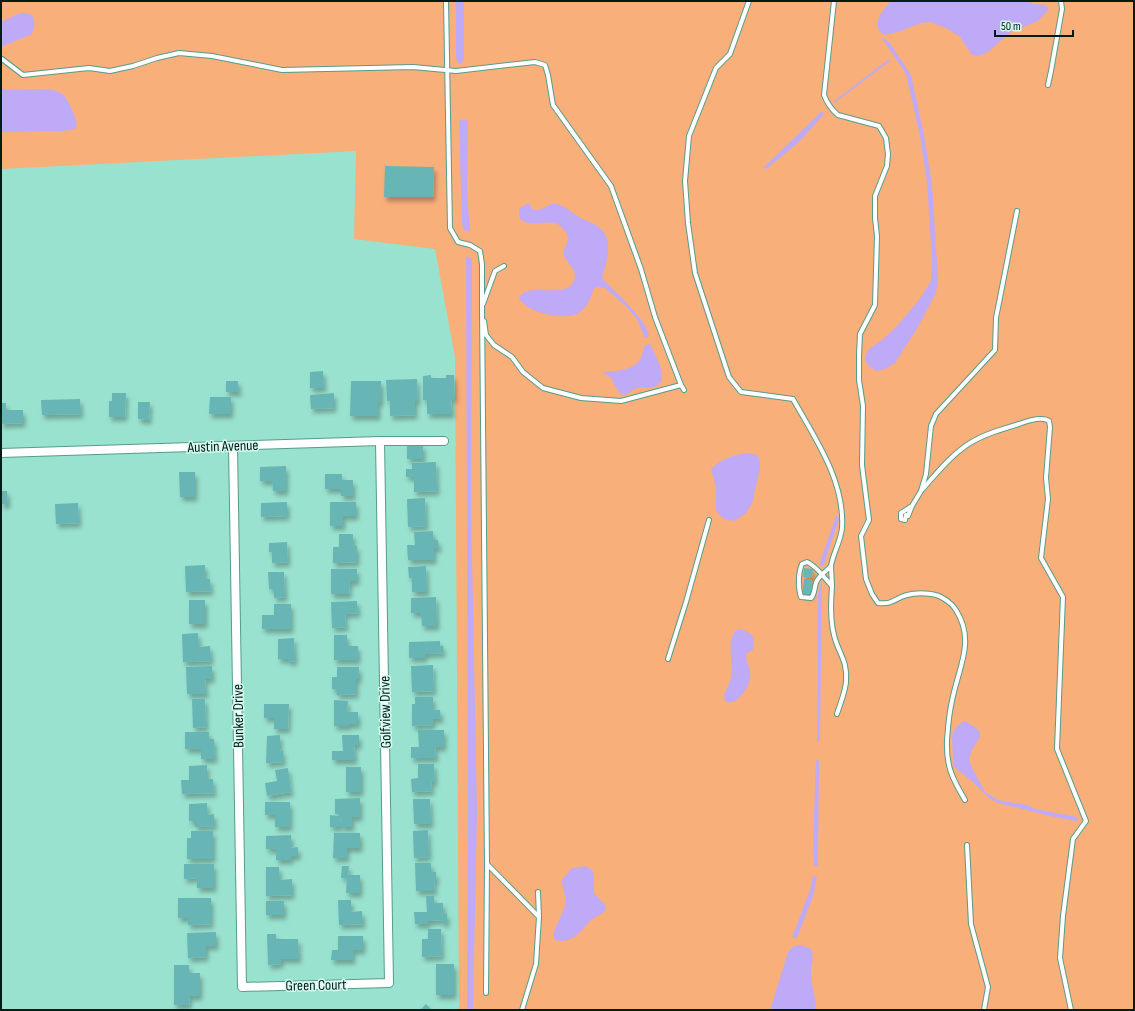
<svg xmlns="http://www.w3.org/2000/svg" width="1135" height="1011" viewBox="0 0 1135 1011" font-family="'Sofia Sans Condensed',sans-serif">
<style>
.green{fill:#f8af7a}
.water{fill:#bfaaf8}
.building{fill:#67b5b6;filter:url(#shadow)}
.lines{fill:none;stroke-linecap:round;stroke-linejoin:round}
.service-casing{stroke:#559c8b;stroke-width:6}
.minor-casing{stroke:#559c8b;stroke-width:10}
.service{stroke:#fff;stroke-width:4}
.minor{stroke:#fff;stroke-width:8}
.labels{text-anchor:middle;stroke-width:3;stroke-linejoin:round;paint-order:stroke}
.street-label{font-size:15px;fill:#001c16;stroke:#d7faf0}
</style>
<defs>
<filter id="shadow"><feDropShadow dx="2.5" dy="4.5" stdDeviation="2" flood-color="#0004"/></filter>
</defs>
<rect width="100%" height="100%" fill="#99e2cf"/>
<polygon class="green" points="1,1 1134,1 1134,1010 459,1010 455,357 435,249 354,239 356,151 1,169"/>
<g class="water">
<polygon points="456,1 464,1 464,58 462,63 459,64 456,58"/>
<path d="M891,1h136l7,3 12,1 3,4 -11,12 -27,11 -23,20 -9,4 -7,-1 -12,-18 -14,-9 -16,-6 -9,1 -23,9 -14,3c-15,-10 -1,-25 7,-34z"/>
<path d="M20,13c16,-1 16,8 12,21l-31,13v-25z"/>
<polygon points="881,37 889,42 911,75 924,135 932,185 938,279 936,293 918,327 895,363 885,369 876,371 869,366 865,361 866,354 870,348 881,341 897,326 919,300 931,281 932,261 927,182 920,136 906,74"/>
<polygon points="889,59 890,61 834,103 833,102"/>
<path d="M1,88c16,6 53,-6 64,9 5,6 9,18 12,26l-2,6 -12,2 -62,1z"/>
<polygon points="821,112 823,112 824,114 801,140 769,167 765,169 763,168"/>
<polygon points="459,120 468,120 467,193 470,232 464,230 462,224"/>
<path d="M528,203l2,2 2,4c10,4 14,-6 23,-5 8,0 17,9 24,13 6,4 16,6 22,12 13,12 5,35 1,49 12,13 46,43 47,58l-4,2 -8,-19 -10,-12 -22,-19 -6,-1 -5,1c-3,9 -6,18 -14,24 -13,10 -54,1 -61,-14 8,-19 54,6 56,-23 0,-6 -10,-15 -12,-22 1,-5 5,-10 5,-15 0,-3 -2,-6 -4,-8 -3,-4 -6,-6 -10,-7 -12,-2 -38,7 -35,-14z"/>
<polygon points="466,257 472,258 471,503 477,812 473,1010 467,1010 468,811"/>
<path d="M650,344l10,21 2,15c-8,12 -14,6 -25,8 -8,2 -7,9 -17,6l-10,-17 -7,-4 2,-1c12,-1 30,-2 36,-14 2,-4 2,-9 4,-13z"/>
<path d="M748,453l9,2 3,5v8l-8,36 -7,10 -11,7 -10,-2 -5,-5 -3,-4v-22l-5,-19c11,-11 22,-14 37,-16z"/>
<polygon points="836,516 838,516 839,519 823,567 819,565"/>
<polygon points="820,582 822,584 820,741 817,742 818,595"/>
<path d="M739,629c12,2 18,9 14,21l-6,3c-2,7 2,12 3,18 2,10 -4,19 -10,26 -5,5 -8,6 -14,5 -5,-8 2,-13 4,-21 4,-13 -1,-28 1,-41 1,-3 3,-7 4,-9z"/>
<path d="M964,721l3,1 13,9v6l-8,13 -3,9 3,9 13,24 13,8 29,5 8,4 42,8 2,2 -4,2 -25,-5 -52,-13 -9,-5 -15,-15 -21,-17c0,-5 1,-9 0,-13 -1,-15 -4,-22 11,-32z"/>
<polygon points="816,760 819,761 818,866 814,866 813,844"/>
<path d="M586,866l7,5 1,6v16l12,13v4c-4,4 -10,6 -15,10 -10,10 -19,25 -36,20l-2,-6 13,-30c0,-8 -4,-16 -4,-24l10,-12z"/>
<polygon points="813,876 817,877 813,896 797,938 792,938 811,887"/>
<path d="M799,945l11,3c5,8 2,13 1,21 -1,14 5,27 5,41h-46l18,-58 6,-6z"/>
</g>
<g class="building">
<polygon points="385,166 434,167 433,197 384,197"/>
<polygon points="323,371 324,388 310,388 310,372"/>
<polygon points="431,375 431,378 446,378 446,375 454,375 455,399 451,399 452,414 427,414 427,400 423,400 423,376"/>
<polygon points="417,379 418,401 415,401 415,415 390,416 390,401 387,401 386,380"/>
<polygon points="226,381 238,381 239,392 226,392"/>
<polygon points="351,381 381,381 381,402 378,402 378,416 350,416"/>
<polygon points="112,393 126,393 125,417 109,417 109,401 112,401"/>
<polygon points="334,393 334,408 311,409 310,395"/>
<polygon points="210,397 231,397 231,414 209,414"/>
<polygon points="80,399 81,414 42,415 41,400"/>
<polygon points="138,402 150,402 149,420 138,419"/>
<polygon points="1,403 6,403 6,410 23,410 23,423 1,424"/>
<rect x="407" y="445" width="16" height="14"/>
<polygon points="436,462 437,491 414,492 414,477 406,477 406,469 412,469 412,463"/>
<polygon points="286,466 286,491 273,491 272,481 260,481 260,467"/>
<polygon points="179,472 195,472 195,497 180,497"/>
<polygon points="325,474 342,474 342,480 353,480 353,496 341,496 341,489 325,489"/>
<polygon points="1,491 7,491 8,504 1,504"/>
<polygon points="425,498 426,526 408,527 407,499"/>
<polygon points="287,502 287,516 261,517 261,503"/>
<polygon points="330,502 356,502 356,516 343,516 343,526 330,526"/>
<polygon points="78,503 79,523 56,524 55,504"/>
<polygon points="433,531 433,540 438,540 439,548 434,548 434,560 408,560 407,545 415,545 414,532"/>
<polygon points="339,534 353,534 353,546 357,546 357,562 333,563 333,547 339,547"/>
<polygon points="287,542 288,562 272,563 272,552 269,552 269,543"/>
<polygon points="205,565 205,579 210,579 211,591 186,592 185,566"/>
<polygon points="426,566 427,592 412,592 412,578 409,578 408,567"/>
<polygon points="804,568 813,569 812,578 803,577"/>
<polygon points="331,569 357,569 357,581 350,581 349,594 331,594"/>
<polygon points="268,572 284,572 285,597 274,598 274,589 269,589"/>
<polygon points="804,579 812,579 811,595 802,594"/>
<polygon points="436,597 437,626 422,626 421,613 411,613 411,598"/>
<rect x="189" y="600" width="16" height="24"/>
<polygon points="357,601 358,613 345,614 346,627 332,628 331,602"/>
<polygon points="274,604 291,604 291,629 262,629 262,615 274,615"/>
<polygon points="198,633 199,647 210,646 211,661 183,662 182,634"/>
<polygon points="334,635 347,635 347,646 358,646 358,660 334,660"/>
<polygon points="294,638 295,661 288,662 288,659 278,659 278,639"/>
<polygon points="440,641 440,646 443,646 443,653 425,654 425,658 409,658 409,642"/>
<polygon points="433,665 434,691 412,692 411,666"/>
<polygon points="212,666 212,679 205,679 206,694 187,694 186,667"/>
<polygon points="337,667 359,667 359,679 356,679 356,694 337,695 337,690 332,689 332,677 337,677"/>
<polygon points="415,697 433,697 433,710 440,710 441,719 433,719 433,725 412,726 412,704 415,704"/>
<polygon points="192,699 205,699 206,727 193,728"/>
<polygon points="334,700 348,701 347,712 358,712 358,724 349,724 349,726 334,726"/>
<polygon points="264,704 289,704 288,729 274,729 274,718 264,718"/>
<polygon points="418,730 444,730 444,747 435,747 436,758 411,758 411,747 419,747"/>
<polygon points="185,732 209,732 209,739 214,739 215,759 201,759 201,749 185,749"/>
<polygon points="280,735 280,751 283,750 283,762 266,763 267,736"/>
<polygon points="342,735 359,735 359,745 354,745 355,760 332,760 332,751 343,751"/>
<polygon points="418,764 434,764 435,782 431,782 432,791 412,792 411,779 418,778"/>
<polygon points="207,765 207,779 213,779 214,793 182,794 181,780 189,780 189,766"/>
<rect x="346" y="767" width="15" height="25"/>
<polygon points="288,768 291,792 267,796 265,783 277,781 275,770"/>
<polygon points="360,798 360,817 352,817 352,827 341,827 341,814 335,814 335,799"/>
<polygon points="413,799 430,799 431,824 414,824"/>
<polygon points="265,802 290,802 290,827 275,827 275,815 265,815"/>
<polygon points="207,803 208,815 214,814 214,826 195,827 195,821 189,821 189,804"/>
<polygon points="330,815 340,816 340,827 330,827"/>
<polygon points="428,830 429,857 414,858 413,831"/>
<polygon points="191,831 213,831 213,859 187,859 187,838 191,838"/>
<polygon points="334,833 360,833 360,848 347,848 347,858 333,858"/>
<polygon points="291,835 291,848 298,847 298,856 291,856 291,860 276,860 276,849 266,849 266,836"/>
<polygon points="415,863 431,863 431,872 436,872 436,882 434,882 435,891 416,891"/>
<polygon points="184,864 214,864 214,888 197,888 197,878 184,879"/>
<polygon points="342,866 349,866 348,875 360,875 360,893 346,893 347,878 341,878"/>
<polygon points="266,867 279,867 280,880 292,879 292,895 266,896"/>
<polygon points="426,896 434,896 434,903 443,903 443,914 447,913 447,923 442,923 442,920 428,921 428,924 415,924 414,912 427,912"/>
<polygon points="178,898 211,898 211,924 188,925 188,918 178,918"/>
<polygon points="338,900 351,900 351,912 362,911 363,924 339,925"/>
<rect x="266" y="901" width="18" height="14"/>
<polygon points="428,929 441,929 442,956 422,957 422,939 428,939"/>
<polygon points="216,932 216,946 206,946 206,957 188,958 187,933"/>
<polygon points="267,934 276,934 276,939 298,939 299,959 281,959 281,964 268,965"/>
<polygon points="338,936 363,936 363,950 353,950 353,960 331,960 332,950 338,950"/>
<rect x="436" y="964" width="18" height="31"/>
<polygon points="174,965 189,965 189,973 200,973 200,996 190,996 189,1005 174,1005"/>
<polygon points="426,1004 432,1010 420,1010"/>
</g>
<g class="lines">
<g class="service-casing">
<g id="service">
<polyline points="446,1 450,228 458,242 470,245 480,251 482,264 482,307 487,864"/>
<path d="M749,1l-19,53 -14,14 -27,68 -4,45 3,42 7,50 34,104 12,15 52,7c22,39 52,82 49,129 -1,13 -9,25 -11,38"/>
<path d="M834,1l-10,94c3,8 7,14 14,20l41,11 7,12 2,16 -1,12 -12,30v22l2,18 -2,69 -15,29 -1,21v25l4,26 -1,59 7,55 -8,16 5,43 6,15 6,9c15,2 17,-5 29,-8 7,-2 17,-2 24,-1 9,1 20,8 25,16 20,32 2,58 -4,91 -3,12 -4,26 -5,39 -1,26 5,38 18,60"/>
<polyline points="2,59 23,75 89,68 110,71 133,66 157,58 179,53 212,56 282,70 413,67 456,71 535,62 545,65 548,75 553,105 611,186 641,269 655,317 681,385"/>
<polyline points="1048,85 1051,71 1062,9 1061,1"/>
<polyline points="483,304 495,271 504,266"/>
<polyline points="484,321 486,335 494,345 512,357 523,372 543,388 581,398 621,401 681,385 684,390"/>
<path d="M921,491c15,-17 30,-36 49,-48 15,-9 32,-14 49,-19 8,-3 23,-8 30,-3l1,6 -4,51 2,21 -7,59 22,39 -6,152 29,72 -13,18 -10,77 -3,42 11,52"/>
<polyline points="912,506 908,516 906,515 905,520 901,519 901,513 912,506 921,491 926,474 931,426 936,414 995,350 996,318 1017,211"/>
<path d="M832,586l-1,-20c-4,5 -13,10 -15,17 -2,5 -1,11 -5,15l-10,-1c-3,-9 -3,-24 1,-33l5,-2c10,4 17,16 25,24 -1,16 -2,33 2,49 4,18 14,25 12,47 -1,11 -6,22 -9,32"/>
<polyline points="668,659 686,602 709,520"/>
<polyline points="967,845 971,924 988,987 984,1010"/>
<polyline points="538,892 539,917"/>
<polyline points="486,993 487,864 539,917 536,964 522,1010"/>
</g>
</g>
<g class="minor-casing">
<g id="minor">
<polyline points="233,446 242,987 389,983 380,441"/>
<polyline points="1,453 380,441 444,441"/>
</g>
</g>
<use href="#service" class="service"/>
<use href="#minor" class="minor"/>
</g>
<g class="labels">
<g class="street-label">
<text transform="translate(223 446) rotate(-2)" y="5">Austin Avenue</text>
<text transform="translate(385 712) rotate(-91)" y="5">Golfview Drive</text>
<text transform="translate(238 716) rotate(-91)" y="5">Bunker Drive</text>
<text transform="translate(316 985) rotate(-1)" y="5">Green Court</text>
</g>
</g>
<rect width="1135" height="1011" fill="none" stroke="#001c16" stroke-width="4"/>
<path d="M995 30v6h78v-6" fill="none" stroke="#001c16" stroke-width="2"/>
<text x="1001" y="30" font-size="12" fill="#001c16" stroke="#d7faf0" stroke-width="3" paint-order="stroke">50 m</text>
</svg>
